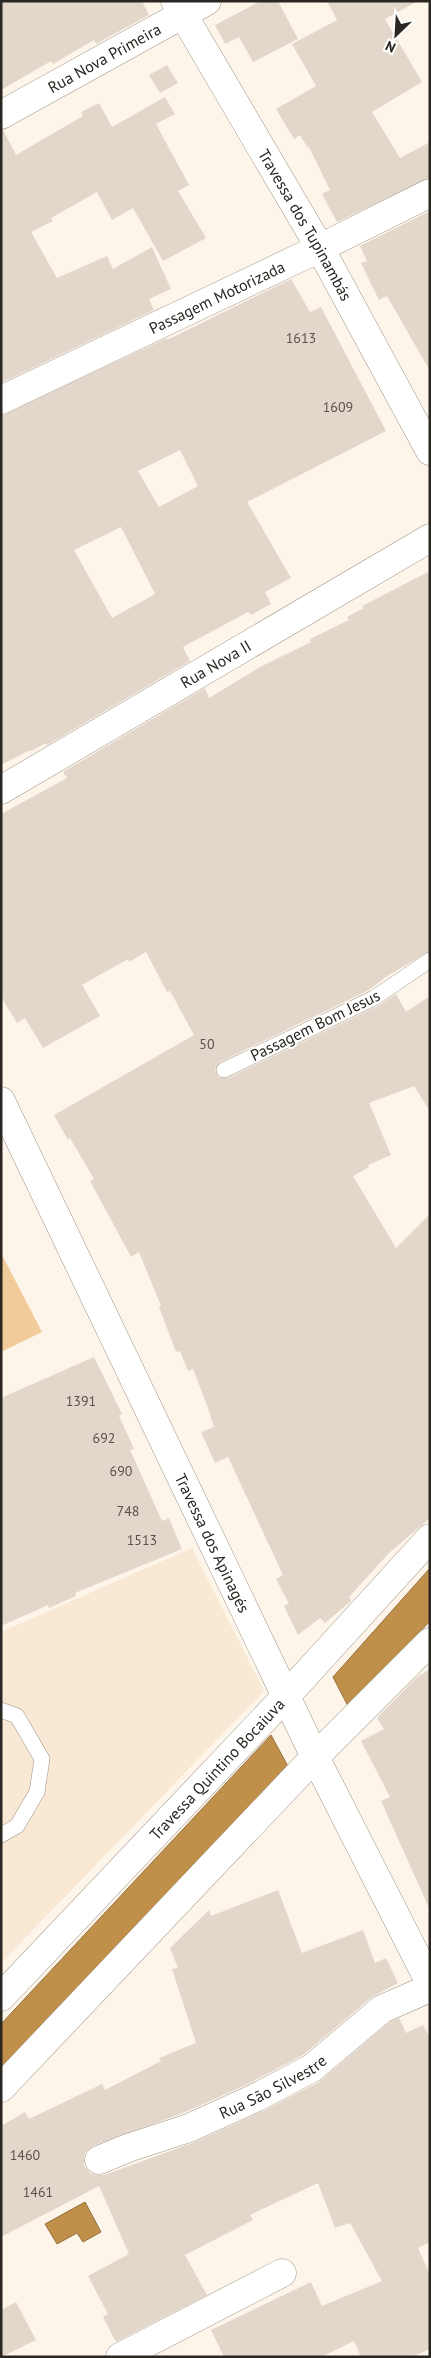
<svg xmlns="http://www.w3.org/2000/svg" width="431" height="2358" viewBox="0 0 431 2358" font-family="'PT Sans',sans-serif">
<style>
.built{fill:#f8e8d4}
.green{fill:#f1cb99}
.water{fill:#c08f49;stroke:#93703d}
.building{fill:#e2d7ca;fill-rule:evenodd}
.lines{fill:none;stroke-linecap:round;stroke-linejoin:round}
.lane-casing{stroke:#a09689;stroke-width:16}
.street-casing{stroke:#a09689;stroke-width:29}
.secondary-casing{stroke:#a09689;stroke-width:29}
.lane{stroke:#fff;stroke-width:15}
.street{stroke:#fff;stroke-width:28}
.secondary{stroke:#fff;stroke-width:28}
.labels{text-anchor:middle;stroke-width:4;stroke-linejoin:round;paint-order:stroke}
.number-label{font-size:14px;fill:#58524b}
.street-label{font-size:16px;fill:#2a2621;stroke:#fff}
</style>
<rect width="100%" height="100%" fill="#fef5ea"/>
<polygon class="built" points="192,1548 264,1691 1,1963 1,1632"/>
<polygon class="green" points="1,1253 42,1332 1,1352"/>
<g class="water">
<polygon points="430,1568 430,1621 349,1708 333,1677"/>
<polygon points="271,1735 290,1770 1,2075 1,2024"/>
<polygon points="85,2202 101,2232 83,2242 77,2233 57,2244 45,2224"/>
</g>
<g class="building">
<polygon points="1,1 142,1 149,15 96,44 94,40 53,64 51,61 1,90"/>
<polygon points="261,1 278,1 298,39 253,62 239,37 225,44 215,25"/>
<polygon points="327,1 418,1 385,19 422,82 372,112 400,158 430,142 430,178 337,222 322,194 330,190 309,147 308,148 300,135 294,139 276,109 316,86 292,44 337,20"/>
<polygon points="167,65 178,83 160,93 149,75"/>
<polygon points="165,97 175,114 156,124 189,185 178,191 206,238 163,261 133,208 112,220 97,192 51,218 53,221 31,232 57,278 107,256 113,269 152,247 171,289 149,299 154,310 1,383 1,131 3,130 16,155 83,116 81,112 99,103 112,127"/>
<polygon points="430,211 430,371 387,296 379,300 361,263 367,261 360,246"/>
<path d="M291,279l19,33 11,-5 65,124 -139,71 44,76 -26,14 6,12 -20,11 -3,-3 -65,35 7,14 -143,84 -1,-2 -15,8 -1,-1 -29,15v-350l166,-77v2zM180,450l18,36 -39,21 -21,-36zM121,527l34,67 -43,24 -38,-68z"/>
<polygon points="430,571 430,951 387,976 369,990 220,1062 215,1069 218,1077 228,1078 378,1006 396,994 406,1012 430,996 430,1111 414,1086 369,1103 391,1155 368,1165 369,1167 353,1176 396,1248 430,1214 430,1518 389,1553 349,1597 351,1601 325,1623 320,1618 298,1635 284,1606 289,1604 276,1579 283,1575 228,1457 215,1463 201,1432 214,1427 208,1408 193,1369 188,1371 180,1351 176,1352 159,1307 161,1306 139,1252 131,1257 90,1181 94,1179 70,1138 68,1140 54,1115 194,1035 170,991 167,992 146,952 129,962 128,959 82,985 100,1016 43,1048 25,1018 17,1023 1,997 1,814 67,778 63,772 205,688 209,698 260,667 311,642 310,639 349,620 347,617 364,608 362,606"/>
<polygon points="94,1357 122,1414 119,1416 134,1449 130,1450 162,1521 169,1518 182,1549 75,1593 76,1596 49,1608 48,1605 1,1626 1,1398"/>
<polygon points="430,1669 430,1910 381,1801 390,1797 361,1741 384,1729 377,1718 417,1677"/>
<polygon points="278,1890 302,1953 363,1930 375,1963 386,1958 398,1983 372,1997 303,2055 248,2084 183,2113 93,2146 86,2151 84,2157 84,2166 90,2173 96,2175 104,2175 195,2142 261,2112 319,2082 390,2022 399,2018 406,2033 423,2025 430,2038 430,2242 418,2248 430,2275 430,2349 412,2357 361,2357 354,2341 321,2357 224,2357 211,2330 311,2282 322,2306 382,2281 350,2223 335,2228 318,2183 250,2215 253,2220 185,2255 207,2295 116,2342 103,2317 108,2314 88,2276 129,2254 99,2186 1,2237 1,2126 25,2112 29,2119 102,2084 105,2090 161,2061 159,2058 196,2043 172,1969 178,1968 170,1948 209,1910 211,1916"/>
<polygon points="16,2302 36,2340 1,2357 1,2310"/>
</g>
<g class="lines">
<g class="lane-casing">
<g id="lane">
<polyline points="224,1070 374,998 430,960"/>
<polyline points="1,1710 17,1716 42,1759 37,1792 17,1826 1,1835"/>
</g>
</g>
<g class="street-casing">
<g id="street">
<path id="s1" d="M1,115l206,-114"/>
<path id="s2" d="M1,400l319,-152 110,-55"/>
<path id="s3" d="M1,790l429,-252"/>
<path id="s4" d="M1,1997l286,-302 143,-157"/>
<polyline points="1,2088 315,1757 430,1642"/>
<path id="s5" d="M99,2160l29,-12 61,-20 66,-30 57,-30 70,-59 48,-21"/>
<polyline points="120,2357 282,2273"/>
</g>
</g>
<g class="secondary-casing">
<g id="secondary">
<path id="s6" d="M175,1l145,247 110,203"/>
<path id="s7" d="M1,1101l314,656 115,226"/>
</g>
</g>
<use href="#lane" class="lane"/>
<use href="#street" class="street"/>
<use href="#secondary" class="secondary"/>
</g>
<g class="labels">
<g class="number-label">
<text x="301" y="343">1613</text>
<text x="338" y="412">1609</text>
<text x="207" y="1049">50</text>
<text x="81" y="1406">1391</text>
<text x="104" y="1443">692</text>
<text x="121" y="1476">690</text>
<text x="128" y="1516">748</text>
<text x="142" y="1545">1513</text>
<text x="25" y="2160">1460</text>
<text x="38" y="2197">1461</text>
</g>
<g class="street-label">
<text dy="6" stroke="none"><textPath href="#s1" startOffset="118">Rua Nova Primeira</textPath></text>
<text dy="6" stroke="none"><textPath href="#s6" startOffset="259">Travessa dos Tupinambás</textPath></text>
<text dy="6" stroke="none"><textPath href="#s2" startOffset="239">Passagem Motorizada</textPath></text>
<text dy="6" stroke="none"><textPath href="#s3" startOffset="249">Rua Nova II</textPath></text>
<text transform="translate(315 1025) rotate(-26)" y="6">Passagem Bom Jesus</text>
<text dy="6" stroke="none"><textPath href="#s7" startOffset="490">Travessa dos Apinagés</textPath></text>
<text dy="6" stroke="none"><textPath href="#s4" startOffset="314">Travessa Quintino Bocaiuva</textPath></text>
<text dy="6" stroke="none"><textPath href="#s5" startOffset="189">Rua São Silvestre</textPath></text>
</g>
</g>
<rect width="431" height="2358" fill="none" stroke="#2a2621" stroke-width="5"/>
<g transform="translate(396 35) rotate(205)" stroke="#ffffff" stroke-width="4" paint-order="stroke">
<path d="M0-4L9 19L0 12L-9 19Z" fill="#2a2621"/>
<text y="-8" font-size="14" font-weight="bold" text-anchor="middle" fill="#2a2621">N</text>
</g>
</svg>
